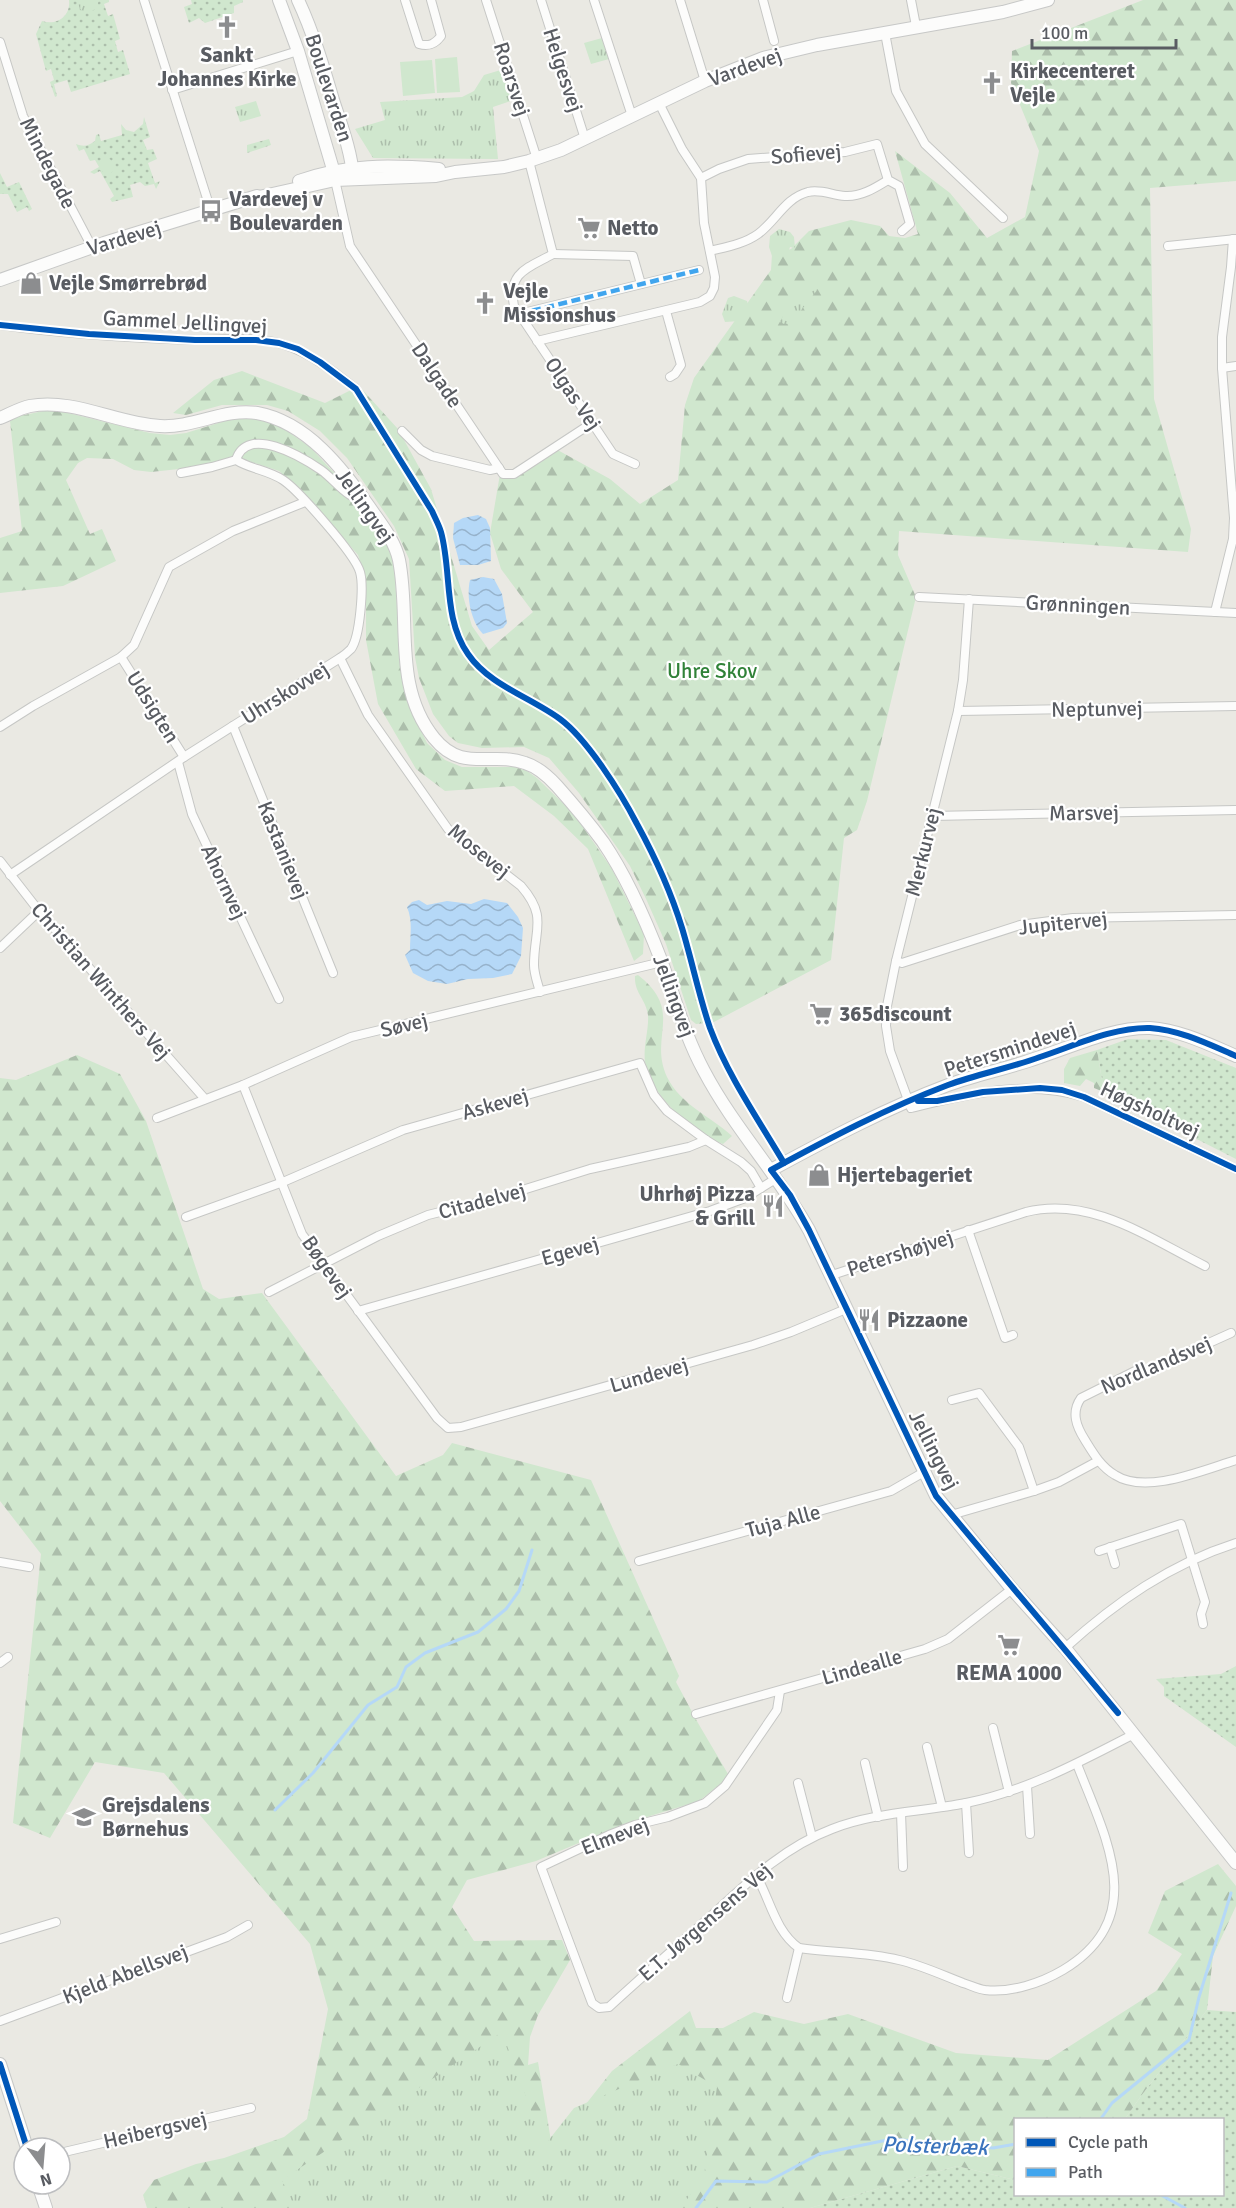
<svg xmlns="http://www.w3.org/2000/svg" width="1236" height="2208" viewBox="0 0 1236 2208" font-family="Signika,sans-serif">
<style>
.grass{fill:url(#grass-dots)}
.forest{fill:url(#forest-firs)}
.park{fill:url(#park-tufts)}
.garden{fill:#d0e7ce}
.water{fill:url(#water-waves)}
.lines{fill:none;stroke-linecap:round;stroke-linejoin:round}
.stream{stroke:#b5d8f7;stroke-width:3}
.street-casing{stroke:#c6c7c5;stroke-width:10}
.secondary-casing{stroke:#c7c8c7;stroke-width:14}
.street{stroke:#fcfcfb;stroke-width:8}
.secondary{stroke:#fcfcfb;stroke-width:12}
.quiet{stroke:#40a5ee;stroke-width:4.5;stroke-dasharray:9 4.5;stroke-linecap:butt}
.cycleway-casing{stroke:#fff;stroke-width:10}
.cycleway{stroke:#0057b8;stroke-width:6}
.labels{text-anchor:middle;stroke-width:4.5;stroke-linejoin:round;paint-order:stroke}
.poi-label{font-size:21px;font-weight:bold;fill:#595c62;stroke:#fff;text-anchor:start}
.street-label{font-size:21px;fill:#595c62;stroke:#fff}
.park-label{font-size:21px;fill:#308238;stroke:#fff}
.water-label{font-size:22px;font-style:italic;fill:#3b74bd;stroke:#fff}
</style>
<defs>
<pattern id="grass-dots" width="8" height="8" patternUnits="userSpaceOnUse" patternTransform="scale(1.5)"><rect width="8" height="8" fill="#d0e7ce"/><path d="M2 2h.1M6 6h.1" fill="none" stroke="#acbeab" stroke-width="1.8" stroke-linecap="round"/></pattern>
<pattern id="forest-firs" width="22" height="20" patternUnits="userSpaceOnUse" patternTransform="scale(1.5)"><rect width="22" height="20" fill="#d0e7ce"/><path d="M5 1l3.5 6h-7zM16 11l3.5 6h-7z" fill="#acbeab"/></pattern>
<pattern id="park-tufts" width="24" height="20" patternUnits="userSpaceOnUse" patternTransform="scale(1.5)"><rect width="24" height="20" fill="#d0e7ce"/><path d="M3 7l-1-3M5 7V3M7 7l1-3M15 17l-1-3M17 17v-4M19 17l1-3" fill="none" stroke="#acbeab"/></pattern>
<pattern id="water-waves" width="16" height="10" patternUnits="userSpaceOnUse" patternTransform="scale(1.5)"><rect width="16" height="10" fill="#b5d8f7"/><path d="M0 5q4-4 8 0t8 0" fill="none" stroke="#96b2cb"/></pattern>
</defs>
<rect width="100%" height="100%" fill="#eae9e3"/>
<g class="grass">
<path d="M69,0h40v2l-5,2 4,12 5,-2 7,25 -5,2 3,11 5,-2 7,24 -59,18 -4,-12 -13,4 3,12 -2,1 -5,-15 4,-2 -3,-11 -5,2 -10,-37 6,-13c15,5 29,-5 27,-21z"/>
<polygon points="191,0 243,0 243,2 234,6 234,13 205,23 199,18 189,23 184,7 192,4"/>
<path d="M144,117l6,20 -7,3 4,10 6,-1 4,10 -9,4 7,20 5,-2 -4,8 -2,-5 -9,2 -5,-4 -10,3 3,12 -21,5 -2,-3 4,-3 -14,-25 -6,3 -4,-2 9,-5 -4,-7 -5,1 -6,-12 -5,2 -3,-7c8,3 12,2 19,-3l1,-6 3,-1 2,7 21,-6 -1,-11 5,6 8,2 9,-8z"/>
<polygon points="269,139 271,145 247,153 247,145"/>
<polygon points="0,173 7,187 19,182 32,209 29,211 27,207 17,212 8,194 0,194"/>
<polygon points="1128,1039 1166,1040 1236,1068 1236,1159 1104,1092 1097,1050"/>
<polygon points="1236,1666 1236,1747 1164,1696 1164,1687 1156,1679 1221,1674"/>
<polygon points="1207,2010 1236,2012 1236,2208 810,2208 957,2166 1015,2180 1016,2194 1222,2194 1222,2120 1125,2119 1141,2096"/>
</g>
<g class="forest">
<polygon points="1143,0 1236,0 1236,181 1150,188 1154,399 1191,529 1188,552 899,531 898,555 916,597 867,801 857,830 844,838 831,960 714,1022 696,1024 691,1020 666,944 647,901 630,866 579,793 549,758 524,747 482,748 458,743 449,736 433,714 419,678 415,657 409,559 394,526 347,458 320,431 288,411 267,405 222,405 186,415 173,413 214,380 242,371 325,403 359,386 398,429 431,489 472,626 489,650 533,612 501,569 490,533 500,474 516,475 554,448 610,479 640,504 678,480 685,405 694,378 771,270 772,254 791,249 809,231 851,220 880,226 889,236 905,238 918,234 895,151 950,193 987,238 1025,217 1039,151 1011,83 1012,51"/>
<polygon points="43,411 60,411 150,433 170,435 186,433 228,420 246,418 265,420 280,426 310,447 353,493 387,546 394,563 401,668 415,718 427,743 445,760 462,767 515,767 527,771 537,778 574,814 612,869 644,934 643,954 634,961 588,849 554,816 514,786 445,791 416,769 378,704 366,640 366,580 358,555 311,501 279,471 233,456 207,466 151,472 134,470 113,459 87,458 78,463 66,480 90,534 102,529 116,561 63,586 0,593 0,538 22,531 10,421 20,416"/>
<path d="M638,975c47,37 10,61 29,102 14,28 43,39 65,59l-9,8c-30,-11 -73,-49 -78,-82 -2,-16 4,-32 3,-47 -2,-16 -14,-22 -13,-39z"/>
<polygon points="1097,1050 1104,1092 1094,1088 1094,1083 1086,1079 1080,1086 1064,1083 1064,1069 1070,1058"/>
<polygon points="77,1055 120,1074 146,1121 203,1289 219,1299 262,1293 396,1476 443,1455 452,1443 591,1480 679,1676 676,1682 698,1723 728,1774 723,1782 699,1801 624,1824 536,1861 467,1880 452,1907 474,1941 562,1940 570,1960 538,2015 530,2037 528,2065 538,2062 552,2147 612,2071 690,2011 696,2028 723,2028 754,2012 804,2024 848,2014 956,2053 1048,2060 1156,1991 1182,1954 1148,1933 1165,1891 1218,1864 1236,1886 1236,1906 1213,1956 1207,2010 1141,2096 1125,2119 1016,2120 1015,2180 957,2166 810,2208 147,2208 143,2195 154,2180 196,2164 224,2158 284,2137 307,2119 328,2009 310,1944 164,1773 95,1762 50,1838 13,1823 41,1554 0,1501 0,1078 16,1080"/>
</g>
<g class="park">
<polygon points="77,0 99,0 96,9 86,13 80,9"/>
<polygon points="602,38 609,59 591,64 584,43"/>
<polygon points="504,69 514,100 493,107 498,159 373,158 355,129 385,120 380,102 462,97 474,91 484,75"/>
<polygon points="256,101 261,116 240,122 235,107"/>
<polygon points="110,159 116,170 105,176 99,164"/>
<polygon points="779,229 790,232 794,237 795,248 790,247 788,253 777,257 772,256 769,247 770,236"/>
<polygon points="814,275 821,275 822,284 791,323 784,324 780,322 792,297"/>
<polygon points="734,296 747,301 749,310 740,321 725,322 722,314 728,298"/>
<polygon points="502,2032 544,2146 574,2108 678,2064 717,2087 704,2175 681,2208 295,2208 282,2180"/>
</g>
<g class="garden">
<polygon points="457,57 460,92 437,93 435,59"/>
<polygon points="432,60 435,93 403,96 400,62"/>
</g>
<g class="water">
<polygon points="478,515 486,519 490,528 491,561 478,565 460,565 453,538 454,523 463,518"/>
<path d="M483,577l11,2 8,15 5,29 -4,5 -20,6c-12,-12 -17,-37 -13,-54z"/>
<path d="M484,899l23,4 11,14 5,11 -2,28 -9,18 -19,4 -25,1 -21,5 -19,-3 -15,-8 -8,-18 5,-5c0,-15 3,-29 -3,-43l5,-5 7,-2 8,5 20,-4 24,3z"/>
</g>
<g class="lines">
<g class="stream">
<polyline points="275,1810 313,1773 368,1705 397,1687 406,1667 425,1653 478,1632 506,1609 519,1591 532,1550"/>
<polyline points="1100,2120 1112,2103 1189,2040 1199,1997 1231,1893"/>
<polyline points="1159,2194 1185,2208"/>
<polyline points="696,2208 716,2181 767,2182 819,2154 892,2139 993,2148 1016,2144"/>
</g>
<g class="street-casing">
<g id="street">
<polyline points="144,0 211,211"/>
<path d="M405,0l14,44c10,3 16,0 22,-8l-10,-36"/>
<polyline points="486,0 537,159"/>
<polyline points="541,0 585,139"/>
<polyline points="594,0 632,116"/>
<polyline points="680,0 705,81"/>
<polyline points="763,0 774,41"/>
<polyline points="911,0 916,26"/>
<polyline points="885,33 896,91 925,144 1003,218"/>
<polyline points="0,42 23,116 92,247"/>
<polyline points="172,90 298,51"/>
<path d="M529,161l24,93c-25,14 -46,18 -39,52l99,148 22,10"/>
<polyline points="701,178 719,169 748,159 845,152 877,144 888,180 899,186 910,224 902,231"/>
<polyline points="335,180 350,246 503,474 514,474 592,423"/>
<polyline points="1168,246 1236,239"/>
<path d="M710,251c16,-4 34,-7 48,-17 18,-13 27,-36 50,-42 13,-3 24,3 37,4 16,1 30,-8 43,-16"/>
<polyline points="553,254 633,256 641,284"/>
<polyline points="666,311 681,365 675,374 670,377"/>
<polyline points="519,314 699,270"/>
<path d="M0,325c65,9 131,13 196,15 28,0 60,-4 86,4 29,9 51,27 74,45"/>
<polyline points="537,341 700,302 710,296 714,288 715,277 704,223 701,178 682,149 659,103"/>
<polyline points="1222,368 1236,366"/>
<polyline points="402,431 421,450 432,456 490,470 499,468"/>
<path d="M236,460c11,-36 66,-3 85,10 10,7 18,18 29,25 3,2 8,3 13,5"/>
<polyline points="919,597 1236,613"/>
<path d="M969,599l-6,81 -5,31 -62,250 -9,45 -1,20 4,25 21,57c57,-14 115,-29 173,-11l152,72"/>
<polyline points="1215,612 1233,539 1234,518 1222,368 1222,337 1231,267 1233,239"/>
<polyline points="121,657 184,757"/>
<path d="M340,658l28,57 80,114 73,57c27,31 13,43 13,79 0,9 4,19 6,27"/>
<polyline points="958,711 1236,706"/>
<polyline points="233,726 333,973"/>
<polyline points="0,727 33,706 121,657 134,645 169,567 233,531 305,502"/>
<polyline points="178,762 192,814 279,999"/>
<polyline points="932,816 1236,810"/>
<polyline points="0,861 39,911 205,1099"/>
<path d="M10,875l174,-118 156,-99c3,-2 8,-6 11,-9 9,-12 13,-63 9,-77 -5,-18 -62,-82 -77,-92 -15,-10 -33,-11 -47,-20l-24,7 -31,6"/>
<polyline points="0,948 39,911"/>
<polyline points="896,961 902,963 1020,925 1073,918 1236,915"/>
<polyline points="243,1085 302,1234 437,1418 448,1428 461,1427 753,1345 791,1332 846,1309"/>
<polyline points="157,1118 243,1085 351,1037 662,962"/>
<polyline points="186,1217 283,1182 403,1130 640,1063 654,1095 667,1111 706,1140 741,1162 751,1171 761,1188"/>
<polyline points="968,1230 1005,1338 1013,1335"/>
<path d="M832,1275l194,-63c65,-16 123,26 179,54"/>
<polyline points="269,1292 378,1236 428,1215 500,1197 590,1169 689,1147 706,1140"/>
<polyline points="358,1311 710,1211 745,1198 777,1178"/>
<path d="M1231,1333l-82,37h-12l-56,28c-10,14 -5,28 4,42 8,13 16,27 30,35 31,20 88,-5 121,-15"/>
<polyline points="952,1400 979,1393 1019,1447 1034,1491"/>
<polyline points="951,1515 1034,1491 1059,1482 1098,1461"/>
<polyline points="1110,1547 1115,1564"/>
<polyline points="1099,1551 1181,1524 1205,1602 1201,1614 1203,1624"/>
<polyline points="639,1561 891,1491 924,1472"/>
<polyline points="0,1562 29,1567"/>
<path d="M1065,1648c51,-46 105,-84 171,-105"/>
<polyline points="0,1663 8,1657"/>
<path d="M780,1691l-3,19 -52,76 -20,17 -37,14 -33,8 -26,10 -68,32 51,136 7,5 10,-1c34,-31 68,-61 102,-91 37,-34 73,-69 121,-87 43,-17 90,-17 134,-26 60,-12 114,-41 168,-69"/>
<polyline points="696,1714 925,1649 948,1639 1012,1589"/>
<polyline points="993,1728 1009,1792"/>
<polyline points="927,1747 942,1807"/>
<polyline points="865,1763 878,1817"/>
<polyline points="798,1783 812,1837"/>
<polyline points="1027,1786 1030,1834"/>
<polyline points="966,1803 969,1853"/>
<polyline points="901,1813 903,1867"/>
<path d="M756,1875c14,24 19,56 43,73 33,5 67,4 100,12 22,5 43,15 64,23 7,2 15,6 22,7 26,3 56,-7 78,-20 88,-53 42,-133 14,-206"/>
<polyline points="0,1939 56,1922"/>
<polyline points="787,1998 799,1948"/>
<polyline points="0,2021 227,1937 248,1925"/>
<polyline points="60,2153 251,2108"/>
</g>
</g>
<g class="secondary-casing">
<g id="secondary">
<polyline points="279,0 298,51 335,176"/>
<path d="M298,0c15,32 25,66 35,100 8,25 18,50 20,76"/>
<path d="M299,181c46,-17 92,-16 140,-12"/>
<polyline points="250,199 335,180 436,176 455,172 504,167 529,161 561,150 705,81 763,58 817,45 1003,12 1048,0"/>
<polyline points="0,280 104,243 257,196"/>
<path d="M0,418c10,-4 20,-10 30,-12 44,-8 87,18 130,20 34,2 64,-18 97,-13 50,9 86,56 113,95 11,16 25,33 29,52 12,60 -7,126 35,178 28,35 57,13 91,25 13,4 23,13 32,23 16,18 32,37 46,56 24,35 43,79 58,118 14,38 24,76 43,111 30,57 74,103 105,159l127,266 76,93 53,59 171,215"/>
<path d="M771,1170c57,-31 116,-62 177,-85 30,-11 62,-17 92,-28 34,-11 73,-30 110,-29 30,2 58,16 86,28"/>
<polyline points="0,2064 27,2148"/>
<polyline points="38,2184 46,2208"/>
</g>
</g>
<use href="#street" class="street"/>
<use href="#secondary" class="secondary"/>
<polyline class="quiet" points="519,314 699,270"/>
<g class="cycleway-casing">
<g id="cycleway">
<path d="M0,325l89,9 106,6h61l23,3 19,6 22,13 36,27 76,122c3,7 7,14 9,21 11,40 2,87 27,122 21,31 62,43 92,65 27,20 61,74 77,105 18,33 34,68 45,104 10,33 17,68 28,100 18,48 48,91 74,135"/>
<polyline points="918,1101 937,1101 983,1092 1040,1088 1062,1090 1084,1097 1236,1169"/>
<path d="M1118,1713l-182,-217 -127,-266 -19,-35 -19,-25c57,-31 116,-62 177,-85 30,-11 62,-17 92,-28 34,-11 73,-30 110,-29 30,2 58,16 86,28"/>
<polyline points="0,2064 27,2148"/>
</g>
</g>
<use href="#cycleway" class="cycleway"/>
</g>
<defs>
<g id="church-bare" transform="scale(1.8)"><path d="M-1.2-6h2.4v3.5h3.3v2.4h-3.3V6h-2.4V-.1h-3.3v-2.4h3.3Z" fill="#8c8d8f" stroke="#fff" stroke-width="2.5" paint-order="stroke"/></g>
<g id="bus-bare" transform="scale(1.8)"><path d="M-5-6H5V4H4V6H2V4H-2V6H-4V4H-5ZM-3.5-4V0h7V-4ZM-3.5 1.2v1.5H-2V1.2ZM2 1.2v1.5H3.5V1.2Z" fill="#8c8d8f" stroke="#fff" stroke-width="2.5" paint-order="stroke"/></g>
<g id="supermarket-bare" transform="scale(1.8)"><path d="M-6-5.5h2.5l.6 2H6L4.5 2H-2.5L-4.4-4H-6ZM-1.5 3.2a1.3 1.3 0 1 0 .1 0ZM3 3.2a1.3 1.3 0 1 0 .1 0Z" fill="#8c8d8f" stroke="#fff" stroke-width="2.5" paint-order="stroke"/></g>
<g id="shop-bare" transform="scale(1.8)"><path d="M-5-2.5h2.3a2.7 3.5 0 0 1 5.4 0H5L5.5 6h-11ZM-1.5-2.5h3a1.5 2.3 0 0 0-3 0Z" fill="#8c8d8f" stroke="#fff" stroke-width="2.5" paint-order="stroke"/></g>
<g id="restaurant-bare" transform="scale(1.8)"><path d="M-5-6h1v4h1v-4h1v4h1v-4h1v5L-1.5 .5V6h-2V.5L-5-1ZM5-6V6H3V1.5H1.5Q1.5-4 5-6Z" fill="#8c8d8f" stroke="#fff" stroke-width="2.5" paint-order="stroke"/></g>
<g id="school-bare" transform="scale(1.8)"><path d="M0-5L7-2L0 1L-7-2ZM-4 1L0 2.5L4 1V4Q0 6-4 4Z" fill="#8c8d8f" stroke="#fff" stroke-width="2.5" paint-order="stroke"/></g>
</defs>
<g fill-rule="evenodd">
<use href="#church-bare" x="227" y="27"/>
<use href="#church-bare" x="992" y="83"/>
<use href="#bus-bare" x="211" y="211"/>
<use href="#supermarket-bare" x="589" y="228"/>
<use href="#shop-bare" x="31" y="283"/>
<use href="#church-bare" x="485" y="303"/>
<use href="#supermarket-bare" x="821" y="1014"/>
<use href="#shop-bare" x="819" y="1175"/>
<use href="#restaurant-bare" x="773" y="1206"/>
<use href="#restaurant-bare" x="869" y="1320"/>
<use href="#supermarket-bare" x="1009" y="1645"/>
<use href="#school-bare" x="84" y="1817"/>
</g>
<g class="labels">
<g class="poi-label">
<text x="227" y="62" text-anchor="middle">Sankt<tspan x="227" dy="24">Johannes Kirke</tspan></text>
<text x="1010" y="78">Kirkecenteret<tspan x="1010" dy="24">Vejle</tspan></text>
<text x="229" y="206">Vardevej v<tspan x="229" dy="24">Boulevarden</tspan></text>
<text x="607" y="235">Netto</text>
<text x="49" y="290">Vejle Smørrebrød</text>
<text x="503" y="298">Vejle<tspan x="503" dy="24">Missionshus</tspan></text>
<text x="839" y="1021">365discount</text>
<text x="837" y="1182">Hjertebageriet</text>
<text x="755" y="1201" text-anchor="end">Uhrhøj Pizza<tspan x="755" dy="24">&amp; Grill</tspan></text>
<text x="887" y="1327">Pizzaone</text>
<text x="1009" y="1680" text-anchor="middle">REMA 1000</text>
<text x="102" y="1812">Grejsdalens<tspan x="102" dy="24">Børnehus</tspan></text>
</g>
<g class="street-label">
<text transform="translate(745 67) rotate(-20)" y="7">Vardevej</text>
<text transform="translate(563 70) rotate(72)" y="7">Helgesvej</text>
<text transform="translate(512 79) rotate(72)" y="7">Roarsvej</text>
<text transform="translate(329 88) rotate(72)" y="7">Boulevarden</text>
<text transform="translate(806 154) rotate(-5)" y="7">Sofievej</text>
<text transform="translate(48 163) rotate(63)" y="7">Mindegade</text>
<text transform="translate(124 238) rotate(-17)" y="7">Vardevej</text>
<text transform="translate(185 322) rotate(3)" y="7">Gammel Jellingvej</text>
<text transform="translate(437 375) rotate(56)" y="7">Dalgade</text>
<text transform="translate(573 394) rotate(56)" y="7">Olgas Vej</text>
<text transform="translate(365 506) rotate(55)" y="7">Jellingvej</text>
<text transform="translate(1078 605) rotate(3)" y="7">Grønningen</text>
<text transform="translate(285 693) rotate(-32)" y="7">Uhrskovvej</text>
<text transform="translate(153 707) rotate(58)" y="7">Udsigten</text>
<text transform="translate(1097 709) rotate(-1)" y="7">Neptunvej</text>
<text transform="translate(1084 813) rotate(-1)" y="7">Marsvej</text>
<text transform="translate(283 850) rotate(68)" y="7">Kastanievej</text>
<text transform="translate(479 851) rotate(39)" y="7">Mosevej</text>
<text transform="translate(923 852) rotate(-76)" y="7">Merkurvej</text>
<text transform="translate(224 882) rotate(65)" y="7">Ahornvej</text>
<text transform="translate(1063 923) rotate(-6)" y="7">Jupitervej</text>
<text transform="translate(101 981) rotate(49)" y="7">Christian Winthers Vej</text>
<text transform="translate(674 996) rotate(70)" y="7">Jellingvej</text>
<text transform="translate(404 1025) rotate(-13)" y="7">Søvej</text>
<text transform="translate(1010 1049) rotate(-18)" y="7">Petersmindevej</text>
<text transform="translate(495 1104) rotate(-16)" y="7">Askevej</text>
<text transform="translate(1150 1110) rotate(25)" y="7">Høgsholtvej</text>
<text transform="translate(482 1201) rotate(-15)" y="7">Citadelvej</text>
<text transform="translate(570 1251) rotate(-16)" y="7">Egevej</text>
<text transform="translate(900 1253) rotate(-18)" y="7">Petershøjvej</text>
<text transform="translate(327 1267) rotate(55)" y="7">Bøgevej</text>
<text transform="translate(1156 1365) rotate(-23)" y="7">Nordlandsvej</text>
<text transform="translate(649 1375) rotate(-16)" y="7">Lundevej</text>
<text transform="translate(934 1450) rotate(63)" y="7">Jellingvej</text>
<text transform="translate(783 1521) rotate(-15)" y="7">Tuja Alle</text>
<text transform="translate(862 1667) rotate(-16)" y="7">Lindealle</text>
<text transform="translate(615 1836) rotate(-21)" y="7">Elmevej</text>
<text transform="translate(705 1922) rotate(-41)" y="7">E.T. Jørgensens Vej</text>
<text transform="translate(125 1974) rotate(-21)" y="7">Kjeld Abellsvej</text>
<text transform="translate(155 2130) rotate(-13)" y="7">Heibergsvej</text>
</g>
<g class="park-label">
<text x="712" y="678">Uhre Skov</text>
</g>
<g class="water-label">
<text transform="translate(935 2145) rotate(2)" y="8">Polsterbæk</text>
</g>
</g>
<rect x="1014" y="2118" width="210" height="78" fill="#ffffff" stroke="#bdbec0" stroke-width="1.5"/>
<rect x="1026" y="2138" width="30" height="9" fill="#0057b8" stroke="#bdbec0" stroke-width="1.5"/>
<text x="1068" y="2148" font-size="18" fill="#595c62">Cycle path</text>
<rect x="1026" y="2168" width="30" height="9" fill="#40a5ee" stroke="#bdbec0" stroke-width="1.5"/>
<text x="1068" y="2178" font-size="18" fill="#595c62">Path</text>
<g transform="translate(42 2166) rotate(164)"><circle r="28" fill="#ffffff" stroke="#bdbec0" stroke-width="1.5"/>
<path d="M0-4.5L10 22L0 15L-10 22Z" fill="#8c8d8f"/>
<text y="-9" font-size="16" font-weight="bold" text-anchor="middle" fill="#595c62">N</text>
</g>
<path d="M1032 39v9h144v-9" fill="none" stroke="#595c62" stroke-width="3"/>
<text x="1041" y="39" font-size="18" fill="#595c62" stroke="#ffffff" stroke-width="4.5" paint-order="stroke">100 m</text>
</svg>
